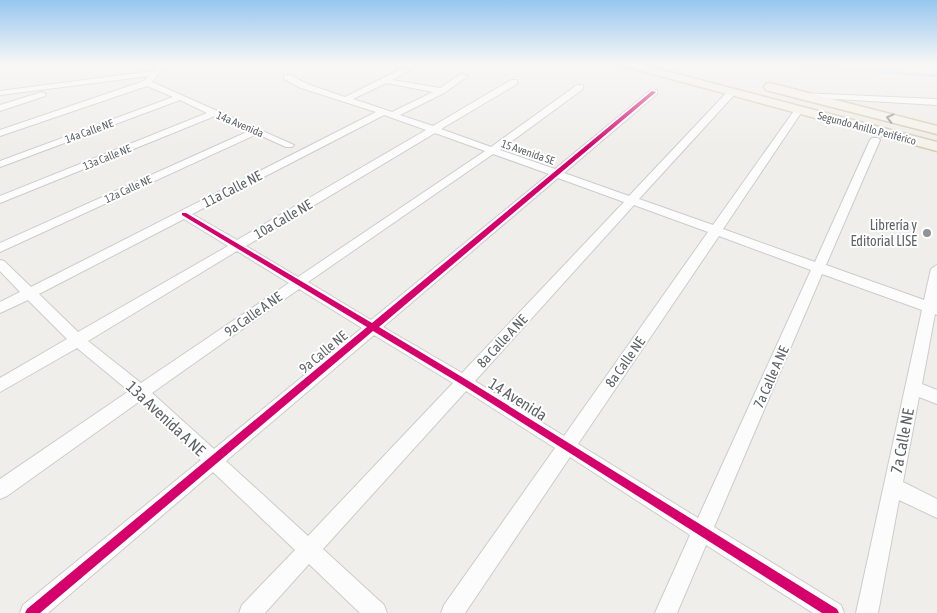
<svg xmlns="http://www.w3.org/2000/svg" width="937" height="613" viewBox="0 0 937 613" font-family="'Asap Condensed',sans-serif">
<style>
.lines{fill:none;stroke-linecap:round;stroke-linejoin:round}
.stream{stroke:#bfe0f9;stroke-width:2.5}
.minor-casing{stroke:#cbcccc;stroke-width:2}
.primary-casing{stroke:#d7ceb8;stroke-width:3}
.minor{fill:#fdfcfc;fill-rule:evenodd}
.primary{fill:#f4f2e9;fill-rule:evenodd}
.cycleway-casing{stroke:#fff;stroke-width:3}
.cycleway{fill:#d6006c;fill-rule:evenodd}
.oneway{stroke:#939595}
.poi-dot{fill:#919496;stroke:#fff;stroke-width:2}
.labels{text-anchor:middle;stroke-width:4;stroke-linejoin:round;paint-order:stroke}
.far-street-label{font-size:11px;fill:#5f6368;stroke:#fff}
.street-label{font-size:14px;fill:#5f6368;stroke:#fff}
.poi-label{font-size:14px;fill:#5f6368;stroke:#fff;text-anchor:end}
.near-street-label{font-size:16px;fill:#5f6368;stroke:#fff}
</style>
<rect width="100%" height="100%" fill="#efeeea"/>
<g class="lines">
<polyline class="stream" points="777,63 937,76"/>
<g class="minor-casing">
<g id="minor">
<polygon points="160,63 167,63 152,82 294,145 292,147 286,147 257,134 0,252 0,243 249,131 215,116 0,203 0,196 207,113 180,100 0,167 0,161 173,97 147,86 0,136 0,130 144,81 149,76 0,95 0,91 153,71"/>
<polygon points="797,63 805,63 806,64 802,66"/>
<path d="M403,68l7,2 -18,10 48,8 21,-14 7,2 -24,17 -44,22 33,11 78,-46h6v4l-76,45 50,18 86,-62h6v4l-83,61 55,19 96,-79h6v4l-93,79 65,23 100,-106h6v4l-96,105 74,26 83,-117h6l1,2 -80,119 92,33 55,-122 2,-2h6l2,2 -54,125 98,35 7,-31 6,-4v50l-2,-1 -13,70 15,6v14l-18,-7 -16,85 34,17v19l-38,-18 -21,113h-22l66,-303 -100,-36 -108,253 127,78 3,8h-31l-107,-68 -29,68h-22l35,-78 -120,-78 -105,156h-24l3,-8 111,-157 -89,-57 -143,158 61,56 3,8h-27l-51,-49 -44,49h-26l3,-8 53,-55 -82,-78 -165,141h-28l3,-8 178,-145 -61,-59 -133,95 -7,3v-20l129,-88 -52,-43 -77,44v-14l67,-39 -39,-39 -28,13v-11l20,-10 -20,-21v-11l4,1 27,26 345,-175 -75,-24 -17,-9v-4h6l17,9 38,13zM386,83l47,9 -41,20 -39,-13zM384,115l42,15 -189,110 -45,-26zM435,133l50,18 -187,126 -52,-31zM493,154l56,20 -178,146 -63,-38zM558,178l66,24 -162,171 -79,-46zM634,205l74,27 -144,204 -89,-55zM184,219l44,27 -150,86 -39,-38zM719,236l92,34 -113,248 -120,-74zM237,251l52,32 -148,100 -53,-42zM299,289l63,39 -148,121 -62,-56zM374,335l79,48 -145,153 -82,-75z"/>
<polygon points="42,92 46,94 45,96 0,111 0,105"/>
<polygon points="800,93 937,99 937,105 803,97 800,97"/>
</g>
</g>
<g class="primary-casing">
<g id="primary">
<polygon points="618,63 635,63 937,142 937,151 620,65"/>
<polygon points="770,83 937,126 937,134 766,90 764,87 766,84"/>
</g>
</g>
<use href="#minor" class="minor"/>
<use href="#primary" class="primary"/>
<g class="cycleway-casing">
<polygon id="cycleway" points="652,91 656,92 379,327 467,380 837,609 839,613 822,613 461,384 373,331 40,613 25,613 27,609 367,327 182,215 182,213 186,213 372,323"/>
</g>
<use href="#cycleway" class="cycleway"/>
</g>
<defs><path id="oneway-chevron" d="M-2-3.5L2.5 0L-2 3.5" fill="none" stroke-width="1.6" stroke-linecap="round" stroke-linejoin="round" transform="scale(1.25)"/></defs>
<use class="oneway" href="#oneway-chevron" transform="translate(890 118) rotate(-166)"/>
<linearGradient id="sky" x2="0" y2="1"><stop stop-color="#97c6ef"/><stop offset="0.43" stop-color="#f8f7f6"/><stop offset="1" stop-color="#f8f7f6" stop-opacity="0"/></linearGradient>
<rect width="937" height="148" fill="url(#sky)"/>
<circle class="poi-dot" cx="927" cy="233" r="5"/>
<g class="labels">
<g class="far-street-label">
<text transform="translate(240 124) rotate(23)" y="4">14a Avenida</text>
<text transform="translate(867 128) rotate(15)" y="4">Segundo Anillo Periférico</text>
<text transform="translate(89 131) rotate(-20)" y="4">14a Calle NE</text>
<text transform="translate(528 152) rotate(19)" y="4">15 Avenida SE</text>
<text transform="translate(107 157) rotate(-22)" y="4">13a Calle NE</text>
<text transform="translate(128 189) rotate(-25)" y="4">12a Calle NE</text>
</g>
<g class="street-label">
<text transform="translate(232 189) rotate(-27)" y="5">11a Calle NE</text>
<text transform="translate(283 219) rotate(-30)" y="5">10a Calle NE</text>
<text transform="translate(253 314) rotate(-35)" y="5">9a Calle A NE</text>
<text transform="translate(502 341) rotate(-47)" y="5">8a Calle A NE</text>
<text transform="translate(323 352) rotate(-40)" y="5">9a Calle NE</text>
<text transform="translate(625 362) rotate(-55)" y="5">8a Calle NE</text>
<text transform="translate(771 377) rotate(-66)" y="5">7a Calle A NE</text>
</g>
<g class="poi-label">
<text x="917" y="230">Librería y<tspan x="917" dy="16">Editorial LISE</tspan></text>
</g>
<g class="near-street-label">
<text transform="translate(518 399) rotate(32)" y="6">14 Avenida</text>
<text transform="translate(166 418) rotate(43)" y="6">13a Avenida A NE</text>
<text transform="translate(902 441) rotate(-79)" y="6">7a Calle NE</text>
</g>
</g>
</svg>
